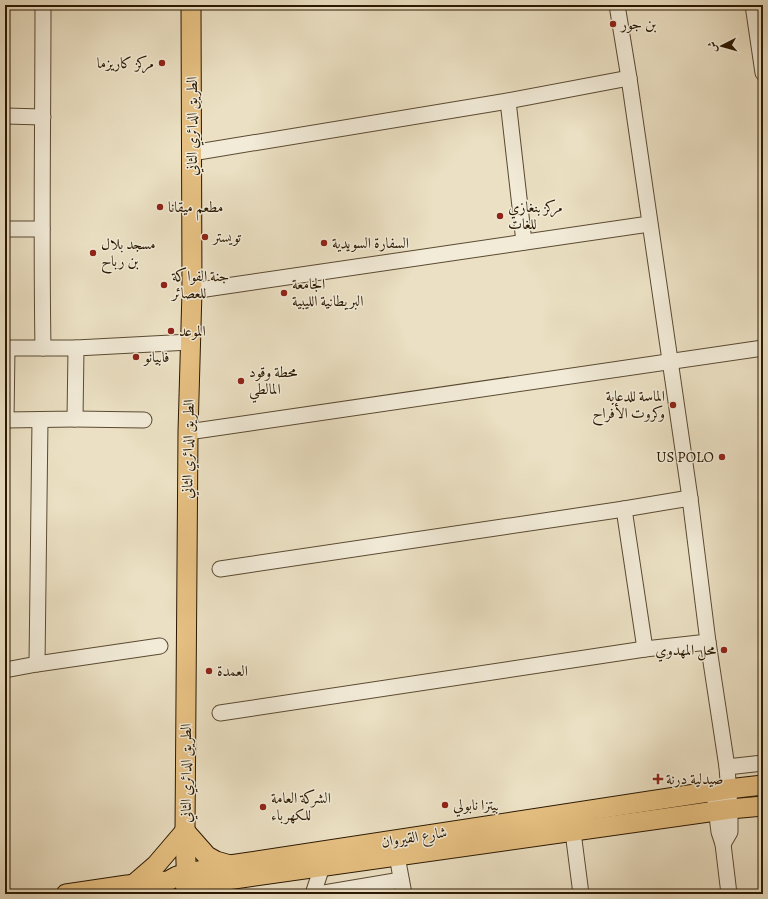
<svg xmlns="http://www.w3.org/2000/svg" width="768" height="899" viewBox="0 0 768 899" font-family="Alegreya,Amiri,serif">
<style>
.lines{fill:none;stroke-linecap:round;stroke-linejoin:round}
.minor-casing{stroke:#5a4a32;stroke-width:17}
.major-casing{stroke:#2a1801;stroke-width:21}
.minor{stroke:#f2ebd8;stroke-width:15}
.major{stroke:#e6c082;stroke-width:19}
.poi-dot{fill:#8f2418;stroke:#f2ebd8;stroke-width:1.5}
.labels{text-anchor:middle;stroke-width:3;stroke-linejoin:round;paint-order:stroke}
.poi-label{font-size:15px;fill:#2a1801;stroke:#f2ebd8;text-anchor:start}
.street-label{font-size:15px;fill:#2a1801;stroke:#f2ebd8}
</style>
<rect width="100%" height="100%" fill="#ebe0c3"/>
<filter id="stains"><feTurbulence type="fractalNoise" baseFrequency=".005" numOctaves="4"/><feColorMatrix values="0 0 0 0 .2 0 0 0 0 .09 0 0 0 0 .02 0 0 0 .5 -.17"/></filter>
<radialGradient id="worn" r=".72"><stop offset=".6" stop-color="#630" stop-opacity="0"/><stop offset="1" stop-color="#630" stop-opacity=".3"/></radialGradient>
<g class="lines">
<g class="minor-casing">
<g id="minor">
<polyline points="617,5 629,78 690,498 708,642 727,767 730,809 730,832 723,844"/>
<polyline points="753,5 763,73"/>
<polyline points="508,101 524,242"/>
<polyline points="5,116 43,117"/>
<polyline points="192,153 508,101 629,78"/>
<polyline points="5,229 42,229"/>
<polyline points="192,291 649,224"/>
<polyline points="5,348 76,348 190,342"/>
<polyline points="7,348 6,420 75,419 76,348"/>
<path d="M43,348c-2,-114 0,-229 0,-343"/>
<polyline points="75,419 144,420"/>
<polyline points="188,432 763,348"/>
<polyline points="624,509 645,649"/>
<polyline points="220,569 624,509 690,498"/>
<polyline points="37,664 40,420"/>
<polyline points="5,670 37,664 160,646"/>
<polyline points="220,713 645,649 708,642"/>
<polyline points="727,767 763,763"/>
<polyline points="714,792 719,832 723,844 729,894"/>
<polyline points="573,832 581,894"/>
<polyline points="397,856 404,894"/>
<polyline points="313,894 322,867"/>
<polyline points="318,894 401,880"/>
</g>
</g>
<g class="major-casing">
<g id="major">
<polyline points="134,884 156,865 185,831 207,856 216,861 230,865"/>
<polyline points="185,885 220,881 730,809 763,806"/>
<polyline points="66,894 127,885 168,881 177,876 187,873 230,865 728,789 763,785"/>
<polyline points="187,894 185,831 188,432 192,291 191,5"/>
</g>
</g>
<use href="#minor" class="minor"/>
<use href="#major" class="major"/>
</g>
<g class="poi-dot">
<circle cx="613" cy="24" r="4"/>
<circle cx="162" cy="63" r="4"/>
<circle cx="160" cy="207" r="4"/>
<circle cx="500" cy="216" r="4"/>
<circle cx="205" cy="237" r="4"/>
<circle cx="324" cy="243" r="4"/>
<circle cx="93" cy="253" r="4"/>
<circle cx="164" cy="285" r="4"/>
<circle cx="284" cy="293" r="4"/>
<circle cx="171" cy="331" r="4"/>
<circle cx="136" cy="357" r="4"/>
<circle cx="241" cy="381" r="4"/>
<circle cx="673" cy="405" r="4"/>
<circle cx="722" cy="457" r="4"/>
<circle cx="724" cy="650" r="4"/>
<circle cx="209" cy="671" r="4"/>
<path d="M656 773h4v4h4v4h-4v4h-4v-4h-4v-4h4z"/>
<circle cx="445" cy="805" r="4"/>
<circle cx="263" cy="807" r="4"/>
</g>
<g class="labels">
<g class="poi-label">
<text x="621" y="29">بن جور</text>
<text x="154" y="68" text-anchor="end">مركز كاريزما</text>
<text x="168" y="212">مطعم ميقانا</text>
<text x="508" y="212">مركز بنغازي<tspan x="508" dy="17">للغات</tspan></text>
<text x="213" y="242">تويستر</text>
<text x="332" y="248">السفارة السويدية</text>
<text x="101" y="249">مسجد بلال<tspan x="101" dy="17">بن رباح</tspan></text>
<text x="172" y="281">جنة الفواكة<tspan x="172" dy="17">للعصائر</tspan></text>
<text x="292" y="289">الجامعة<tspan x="292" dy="17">البريطانية الليبية</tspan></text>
<text x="179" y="336">الموعد</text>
<text x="144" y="362">فابيانو</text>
<text x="249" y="377">محطة وقود<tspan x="249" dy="17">المالطي</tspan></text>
<text x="665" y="401" text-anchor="end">الماسة للدعاية<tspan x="665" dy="17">وكروت الأفراح</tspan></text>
<text x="714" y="462" text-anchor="end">US POLO</text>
<text x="716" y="655" text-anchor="end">محل المهدوي</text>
<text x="217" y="676">العمدة</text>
<text x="666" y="784">صيدلية درنة</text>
<text x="271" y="803">الشركة العامة<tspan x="271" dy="17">للكهرباء</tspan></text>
<text x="453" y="810">بيتزا نابولي</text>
</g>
<g class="street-label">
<text transform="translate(192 126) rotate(-90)" y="5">الطريق الدائري الثاني</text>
<text transform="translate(188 449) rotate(-89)" y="5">الطريق الدائري الثاني</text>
<text transform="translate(186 773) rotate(-90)" y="5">الطريق الدائري الثاني</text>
<text transform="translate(414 837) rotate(-9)" y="5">شارع القيروان</text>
</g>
</g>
<rect width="768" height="899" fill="none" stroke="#ebe0c3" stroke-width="20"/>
<rect x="6" y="6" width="756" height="887" fill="none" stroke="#2a1801" stroke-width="2"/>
<rect x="10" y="10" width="748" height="879" fill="none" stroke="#2a1801"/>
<g transform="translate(722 46) rotate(264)" stroke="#f2ebd8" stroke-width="3" paint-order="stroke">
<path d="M0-3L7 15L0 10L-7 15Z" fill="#2a1801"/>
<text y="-6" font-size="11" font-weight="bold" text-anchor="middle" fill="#2a1801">ش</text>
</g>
<rect width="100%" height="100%" filter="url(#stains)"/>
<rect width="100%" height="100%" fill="url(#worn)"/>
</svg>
